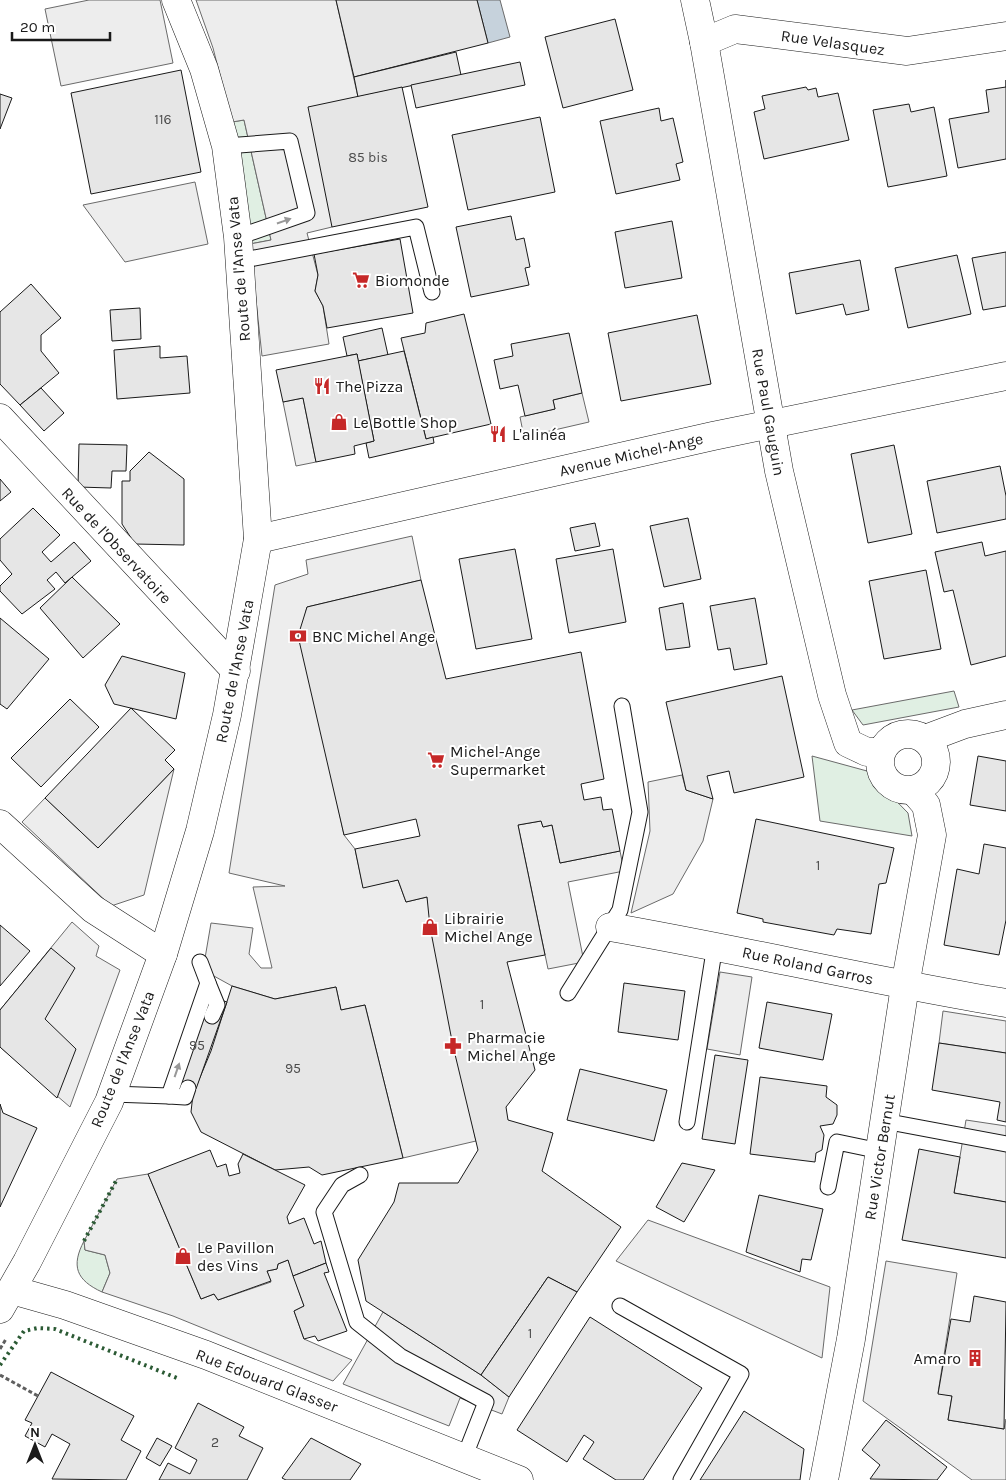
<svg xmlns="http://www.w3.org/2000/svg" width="1006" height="1480" viewBox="0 0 1006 1480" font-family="Karla,sans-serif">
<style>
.green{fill:#e0efe3;stroke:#6a6a6a}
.parking{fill:#ededed;stroke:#6a6a6a}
.water{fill:#c6d2dc;stroke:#6a6a6a}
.building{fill:#e6e6e6;stroke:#1a1a1a}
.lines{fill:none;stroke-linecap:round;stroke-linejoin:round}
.service-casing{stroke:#1a1a1a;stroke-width:17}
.minor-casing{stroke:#1a1a1a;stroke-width:29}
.secondary-casing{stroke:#1a1a1a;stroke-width:29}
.primary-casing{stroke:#1a1a1a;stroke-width:29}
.path{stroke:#5f5f5f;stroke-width:3;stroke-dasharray:4 2.5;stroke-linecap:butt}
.service{stroke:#fff;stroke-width:15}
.minor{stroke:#fff;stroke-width:28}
.secondary{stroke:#fff;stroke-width:28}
.primary{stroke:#fff;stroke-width:28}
.hedge{stroke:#2b5a34;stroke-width:4;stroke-dasharray:2.5 4;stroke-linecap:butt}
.oneway{fill:#989898}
.labels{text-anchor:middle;stroke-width:4;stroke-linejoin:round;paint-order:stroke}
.number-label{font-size:14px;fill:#4d4d4d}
.street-label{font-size:16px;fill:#1a1a1a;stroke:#fff}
.poi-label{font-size:16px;fill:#1a1a1a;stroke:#fff;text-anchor:start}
</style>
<rect width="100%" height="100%" fill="#fff"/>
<g class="green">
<polygon points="244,120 271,240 250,244 232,122"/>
<polygon points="954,691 959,707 863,725 852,710"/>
<polygon points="812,756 867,771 908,813 912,836 820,821"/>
<path d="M84,1241l1,9 20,5 5,18 -8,19c-26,-12 -31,-26 -18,-51z"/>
</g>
<g class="parking">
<polygon points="89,0 160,0 173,63 61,86 45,9"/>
<polygon points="196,0 336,0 358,97 332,227 307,233 318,275 315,291 323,306 329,344 262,356 250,244 271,240 244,120 232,122 213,48"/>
<polygon points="195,182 208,244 125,262 83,205"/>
<polygon points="582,393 589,422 524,437 520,417 555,409 553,400"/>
<polygon points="303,398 316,462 296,466 283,402"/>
<polygon points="412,536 421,580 307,607 301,632 344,835 355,849 363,887 398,880 406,902 427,897 476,1141 403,1158 365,1005 341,1010 336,987 275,999 232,986 203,970 211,923 253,928 249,954 261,968 272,968 253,887 285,886 229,873 275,585 308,574 306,560"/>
<polygon points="174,769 144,895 111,906 22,822 45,798 98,848"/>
<polygon points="682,775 686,790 713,799 703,841 673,894 631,913 650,831 648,782"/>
<polygon points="541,821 543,827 552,825 560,863 620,851 624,871 568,882 584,962 548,969 518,825"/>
<polygon points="72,922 99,946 96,956 120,970 70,1107 0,1047 0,1010"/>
<polygon points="720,972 752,977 740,1055 707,1049"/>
<polygon points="943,1011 1006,1021 1006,1053 939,1043"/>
<polygon points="966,1120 1006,1126 1006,1202 954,1193"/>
<polygon points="148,1174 201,1299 214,1294 218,1300 271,1282 267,1271 277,1269 278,1264 288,1260 304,1306 294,1311 304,1339 352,1360 333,1381 173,1316 102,1292 110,1273 105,1255 85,1250 84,1241 117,1179"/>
<polygon points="648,1220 830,1287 822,1358 616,1261"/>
<polygon points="886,1261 957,1273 938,1393 952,1396 948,1420 1004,1429 1006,1419 1006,1480 972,1480 863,1401"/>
<polygon points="383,1312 481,1375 509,1397 502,1414 460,1398 449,1426 343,1384"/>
</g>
<polygon class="water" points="477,0 500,0 510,37 488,43"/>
<g class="building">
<polygon points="336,0 477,0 488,43 354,77"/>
<polygon points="615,19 633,90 563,108 545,37"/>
<polygon points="456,52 461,75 358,97 354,77"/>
<polygon points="520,62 525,85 416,108 411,85"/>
<polygon points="181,70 201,172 91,194 71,93"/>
<polygon points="1006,80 1006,159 958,168 949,119 989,112 986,90 1006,87"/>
<polygon points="402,87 428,207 332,227 308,107"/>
<polygon points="806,87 808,90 816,88 818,97 838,93 849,140 764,159 754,112 765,109 762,96"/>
<polygon points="0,94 12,98 0,129"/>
<polygon points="909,104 911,112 934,107 947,176 888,187 873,110"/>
<polygon points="659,108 661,121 673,118 683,162 676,164 680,180 616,194 600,121"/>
<polygon points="540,117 555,192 468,210 452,135"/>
<polygon points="511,216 516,240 524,238 530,267 525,268 529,285 471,297 456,227"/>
<polygon points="672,221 682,278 625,288 615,232"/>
<polygon points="400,239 413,313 327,328 323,306 315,291 318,275 314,254"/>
<polygon points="1006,252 1006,306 983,310 972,258"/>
<polygon points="957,255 971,314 908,328 895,268"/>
<polygon points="860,260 869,310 846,315 843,304 796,314 789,273"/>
<polygon points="31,284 61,318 41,335 41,351 59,373 20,405 0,384 0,312"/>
<polygon points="140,308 141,339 112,341 110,310"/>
<polygon points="464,314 491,424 426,439 401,338 425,333 426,323"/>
<polygon points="697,315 711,384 621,401 608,333"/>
<polygon points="382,328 388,355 358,361 357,354 347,356 343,337"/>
<polygon points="569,333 582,393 553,400 555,409 525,416 518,385 500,389 494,360 513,356 511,344"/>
<polygon points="160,346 160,358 187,356 190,393 117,399 114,350"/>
<polygon points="404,351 426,439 433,437 434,443 369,458 366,443 374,441 358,361"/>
<polygon points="357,354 374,441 354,446 355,454 316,462 303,398 283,402 276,370"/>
<polygon points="41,388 64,413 44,431 20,405"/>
<polygon points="79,444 127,445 126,471 112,471 111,488 78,487"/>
<polygon points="894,445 912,534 868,543 851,454"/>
<polygon points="149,452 184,479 184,545 135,544 122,524 122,481 130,481 130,471"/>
<polygon points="1000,466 1006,496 1006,519 937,533 927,481"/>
<polygon points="0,479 11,492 0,501"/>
<polygon points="33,508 60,535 42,552 51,562 74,542 91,561 65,583 56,572 47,580 55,589 22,614 0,591 0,586 12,574 0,560 0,539"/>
<polygon points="688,518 701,579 664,587 650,526"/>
<polygon points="595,523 600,546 575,551 570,528"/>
<polygon points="982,542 985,556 1006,551 1006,656 971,665 953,590 944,592 935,552"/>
<polygon points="515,549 532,639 476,649 459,559"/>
<polygon points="613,549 626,622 569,633 556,559"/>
<polygon points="926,570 941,649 884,659 869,581"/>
<polygon points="72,577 120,624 83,658 40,608"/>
<polygon points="421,580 446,679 581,652 604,779 581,784 584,800 601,797 603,810 612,809 620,851 560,863 552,825 543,827 541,821 518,825 545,955 507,962 535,1070 506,1107 508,1120 553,1133 542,1171 621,1227 577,1292 548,1277 481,1375 366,1301 358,1260 394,1202 399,1183 458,1183 478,1150 453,1046 430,927 427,897 406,902 398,880 363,888 355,849 420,836 416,819 344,835 298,636 307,607"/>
<polygon points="755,598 767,664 734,670 730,648 718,650 710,606"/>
<polygon points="683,603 690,647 666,650 659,608"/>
<polygon points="0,618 49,659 7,709 0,704"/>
<polygon points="122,656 185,673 176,719 114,704 105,685"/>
<polygon points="782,676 804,777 734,793 729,771 707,776 713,799 686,790 666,702"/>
<polygon points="70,699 99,727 41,787 11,758"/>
<polygon points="131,708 175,750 165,760 174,769 98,848 45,798"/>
<polygon points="978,756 1006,761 1006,811 970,805"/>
<polygon points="756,819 894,848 886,883 879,884 871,934 837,929 834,935 763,922 763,919 737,913"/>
<polygon points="984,844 1006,848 1006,920 999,955 944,945 957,869 979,874"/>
<polygon points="0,925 30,951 0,986"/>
<polygon points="51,948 75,968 45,1019 76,1049 57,1098 0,1047 0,1010"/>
<polygon points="624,983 685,991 678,1040 618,1032"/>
<polygon points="232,986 275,999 336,987 341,1010 365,1005 403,1158 322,1175 309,1167 275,1170 201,1132 191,1112 193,1094 211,1051"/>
<polygon points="199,993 227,1002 196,1089 170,1079"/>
<polygon points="767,1002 832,1014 823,1060 759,1048"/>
<polygon points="939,1043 1006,1053 1006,1122 997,1120 1000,1102 932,1090"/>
<polygon points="715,1055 748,1060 735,1144 702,1139"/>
<polygon points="580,1069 667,1090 654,1141 567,1120"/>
<polygon points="760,1077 827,1086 826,1097 837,1105 837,1115 833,1124 820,1126 824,1135 822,1150 816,1153 815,1162 750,1154"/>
<polygon points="0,1104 3,1113 37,1128 0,1207"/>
<polygon points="919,1149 960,1157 954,1193 1006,1202 1006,1258 902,1240"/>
<polygon points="210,1150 217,1167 226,1164 229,1176 240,1173 238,1164 243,1154 305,1185 287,1217 289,1224 304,1218 314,1244 321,1241 326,1263 293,1276 288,1260 278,1264 277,1269 267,1271 271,1281 218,1300 214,1294 201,1299 148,1174"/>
<polygon points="682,1163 715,1170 684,1222 656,1207"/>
<polygon points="759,1195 823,1209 811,1260 802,1259 800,1272 746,1252"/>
<polygon points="326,1263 329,1272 324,1273 347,1331 318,1341 315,1336 304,1339 294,1311 304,1306 293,1276"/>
<polygon points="548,1277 577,1292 509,1397 481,1375"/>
<polygon points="974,1296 1006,1302 1004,1429 948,1420 952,1396 938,1394 951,1319 970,1322"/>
<polygon points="590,1317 702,1388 643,1480 616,1480 583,1459 594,1442 584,1435 567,1462 517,1430"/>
<polygon points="51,1372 134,1416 121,1440 141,1451 126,1480 52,1479 70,1444 52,1434 45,1447 25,1436 32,1423 25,1420"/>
<polygon points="198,1403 244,1427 239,1436 263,1448 247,1480 159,1480 168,1463 190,1474 197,1460 175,1448"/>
<polygon points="744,1411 804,1449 800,1480 700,1480"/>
<polygon points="886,1420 947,1467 937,1480 870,1479 880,1465 862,1450"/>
<polygon points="157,1438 172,1446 160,1466 146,1458"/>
<polygon points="311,1438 361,1464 350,1480 286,1480 282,1478"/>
</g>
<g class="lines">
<g class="service-casing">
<g id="service">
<polyline points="226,146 290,141 307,213 238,237"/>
<polyline points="239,261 416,227 432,292"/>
<polyline points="208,983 217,1005 212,1016"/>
<polyline points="568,993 620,910 640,812 622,706"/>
<polyline points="112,1094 169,1096 208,983 200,962"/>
<polyline points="169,1096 185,1097 188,1088"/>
<polyline points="884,1121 1006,1144"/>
<polyline points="687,1122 715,945"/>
<polyline points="360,1175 342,1185 324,1212 357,1322 400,1356 486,1402 464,1458"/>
<polyline points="828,1187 837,1142 880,1151"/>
<polyline points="620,1306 741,1374 681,1480"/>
</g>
</g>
<g class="minor-casing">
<g id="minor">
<polyline points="695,0 704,42 735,29 907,51 1006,36"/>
<polyline points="704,42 779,471 832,695 848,743 867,752 881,752"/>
<polyline points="0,418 236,671"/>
<circle cx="908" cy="762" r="28"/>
<polyline points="925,739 965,724 1006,715"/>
<polyline points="0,824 93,909 163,954"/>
<path d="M610,927c132,23 263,54 396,76"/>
<polyline points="824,1480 851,1339 905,986 932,835 926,805 913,790"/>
</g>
</g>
<g class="secondary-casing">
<g id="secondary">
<polyline points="258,539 713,436 1006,376"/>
<polyline points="12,1290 65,1305 206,1355 519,1480"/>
</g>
</g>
<g class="primary-casing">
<polyline id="primary" points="0,1309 27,1262 109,1102 163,954 200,831 227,715 258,539 238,237 226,146 204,69 176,0"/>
</g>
<g class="path">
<polyline points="0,1349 6,1339"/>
<polyline points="0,1375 38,1396"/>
</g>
<use href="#service" class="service"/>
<use href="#minor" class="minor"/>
<use href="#secondary" class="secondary"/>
<use href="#primary" class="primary"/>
<g class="hedge">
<polyline points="84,1241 117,1179"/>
<polyline points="0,1365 24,1331 38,1328 55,1329 177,1378"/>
</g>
</g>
<defs><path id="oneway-solid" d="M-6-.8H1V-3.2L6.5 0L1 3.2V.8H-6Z" transform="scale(1.25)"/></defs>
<g class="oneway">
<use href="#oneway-solid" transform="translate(284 221) rotate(-19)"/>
<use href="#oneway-solid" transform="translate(177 1070) rotate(-71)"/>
</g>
<defs>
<g id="supermarket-bare" transform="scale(1.35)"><path d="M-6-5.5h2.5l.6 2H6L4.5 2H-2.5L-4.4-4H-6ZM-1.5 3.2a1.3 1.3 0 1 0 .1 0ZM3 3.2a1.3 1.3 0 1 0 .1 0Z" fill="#c62828" stroke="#fff" stroke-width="2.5" paint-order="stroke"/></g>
<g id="restaurant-bare" transform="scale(1.35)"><path d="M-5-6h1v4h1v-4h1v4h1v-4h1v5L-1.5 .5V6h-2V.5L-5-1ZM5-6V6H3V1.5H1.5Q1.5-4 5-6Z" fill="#c62828" stroke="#fff" stroke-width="2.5" paint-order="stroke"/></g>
<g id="shop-bare" transform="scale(1.35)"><path d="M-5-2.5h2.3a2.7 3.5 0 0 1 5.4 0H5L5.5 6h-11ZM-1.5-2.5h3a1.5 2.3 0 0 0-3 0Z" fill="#c62828" stroke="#fff" stroke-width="2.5" paint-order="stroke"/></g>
<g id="bank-bare" transform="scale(1.35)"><path d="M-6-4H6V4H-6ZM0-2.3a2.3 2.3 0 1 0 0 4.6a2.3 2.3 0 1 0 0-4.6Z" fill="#c62828" stroke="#fff" stroke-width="2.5" paint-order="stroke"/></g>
<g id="pharmacy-bare" transform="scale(1.35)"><path d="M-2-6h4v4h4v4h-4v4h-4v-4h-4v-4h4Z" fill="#c62828" stroke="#fff" stroke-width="2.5" paint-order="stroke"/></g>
<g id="building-bare" transform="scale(1.35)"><path d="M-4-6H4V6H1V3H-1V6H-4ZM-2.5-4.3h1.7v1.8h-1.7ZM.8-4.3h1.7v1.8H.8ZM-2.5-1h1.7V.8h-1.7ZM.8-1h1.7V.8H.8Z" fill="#c62828" stroke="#fff" stroke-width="2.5" paint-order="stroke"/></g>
</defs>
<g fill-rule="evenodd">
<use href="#supermarket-bare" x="361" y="280"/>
<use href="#restaurant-bare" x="322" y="386"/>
<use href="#shop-bare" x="339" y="422"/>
<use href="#restaurant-bare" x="498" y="434"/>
<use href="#bank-bare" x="298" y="636"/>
<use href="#supermarket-bare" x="436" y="760"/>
<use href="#shop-bare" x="430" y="927"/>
<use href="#pharmacy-bare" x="453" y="1046"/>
<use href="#shop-bare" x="183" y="1256"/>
<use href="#building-bare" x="975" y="1358"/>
</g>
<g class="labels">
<g class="number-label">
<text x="163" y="124">116</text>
<text x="368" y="162">85 bis</text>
<text x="818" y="870">1</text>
<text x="482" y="1009">1</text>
<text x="197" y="1050">95</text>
<text x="293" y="1073">95</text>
<text x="530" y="1338">1</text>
<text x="215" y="1447">2</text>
</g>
<g class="street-label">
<text transform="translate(833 42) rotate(8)" y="6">Rue Velasquez</text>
<text transform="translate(238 269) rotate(-95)" y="6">Route de l'Anse Vata</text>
<text transform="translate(769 412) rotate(80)" y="6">Rue Paul Gauguin</text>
<text transform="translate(631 454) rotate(-13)" y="6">Avenue Michel-Ange</text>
<text transform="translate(117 545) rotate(47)" y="6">Rue de l'Observatoire</text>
<text transform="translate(234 671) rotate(-79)" y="6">Route de l'Anse Vata</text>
<text transform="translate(808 965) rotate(12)" y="6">Rue Roland Garros</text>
<text transform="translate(122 1059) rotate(-68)" y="6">Route de l'Anse Vata</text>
<text transform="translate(879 1157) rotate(-81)" y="6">Rue Victor Bernut</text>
<text transform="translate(267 1380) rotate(21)" y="6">Rue Edouard Glasser</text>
</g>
<g class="poi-label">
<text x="375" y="286">Biomonde</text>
<text x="336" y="392">The Pizza</text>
<text x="353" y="428">Le Bottle Shop</text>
<text x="512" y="440">L'alinéa</text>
<text x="312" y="642">BNC Michel Ange</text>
<text x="450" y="757">Michel-Ange<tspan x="450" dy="18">Supermarket</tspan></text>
<text x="444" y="924">Librairie<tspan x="444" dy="18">Michel Ange</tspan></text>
<text x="467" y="1043">Pharmacie<tspan x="467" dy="18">Michel Ange</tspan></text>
<text x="197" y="1253">Le Pavillon<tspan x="197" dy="18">des Vins</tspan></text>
<text x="961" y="1364" text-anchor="end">Amaro</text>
</g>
</g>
<g transform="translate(35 1445)" stroke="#ffffff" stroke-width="4" paint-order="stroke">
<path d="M0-4L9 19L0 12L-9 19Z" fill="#1a1a1a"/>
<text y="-8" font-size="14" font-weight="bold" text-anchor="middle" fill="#1a1a1a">N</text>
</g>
<path d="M12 32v8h98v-8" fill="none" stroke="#1a1a1a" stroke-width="2.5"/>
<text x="20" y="32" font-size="15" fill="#1a1a1a" stroke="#ffffff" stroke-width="4" paint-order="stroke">20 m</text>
</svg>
